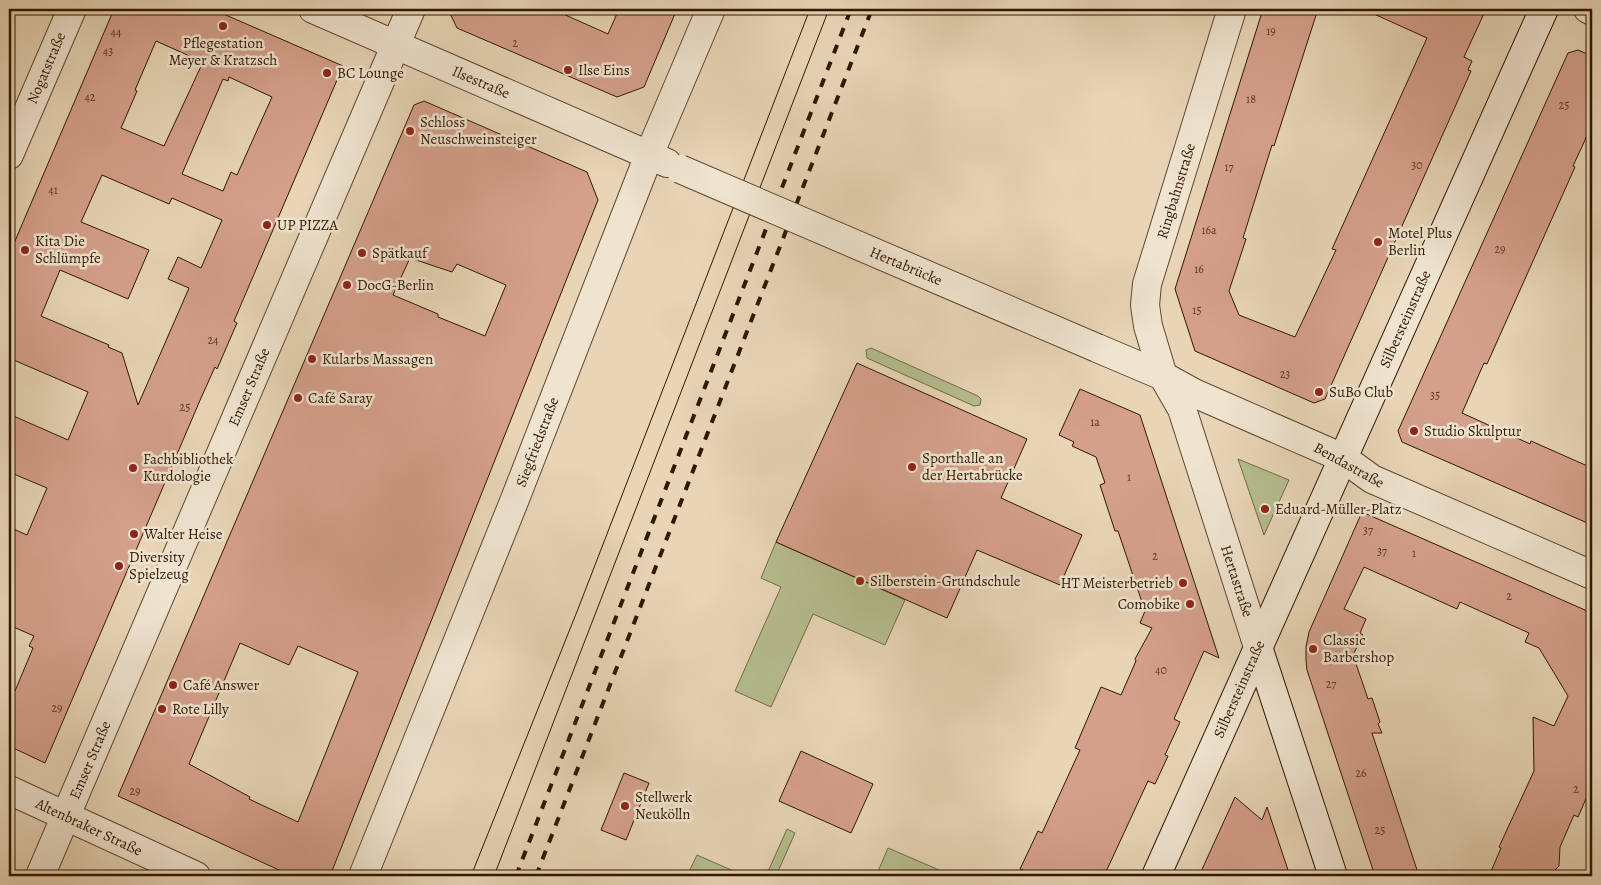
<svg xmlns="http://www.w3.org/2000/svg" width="1601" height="885" viewBox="0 0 1601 885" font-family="Alegreya,serif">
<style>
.green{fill:#b5bd8e;stroke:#746a47}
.building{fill:#d4a08b;stroke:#331600;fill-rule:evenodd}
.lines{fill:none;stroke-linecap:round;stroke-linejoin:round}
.street-casing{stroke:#60462e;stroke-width:30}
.secondary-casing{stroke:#331600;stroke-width:30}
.street{stroke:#efe4d0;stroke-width:28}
.secondary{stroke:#efe4d0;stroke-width:28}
.tram{stroke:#331600;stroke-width:1}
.rail{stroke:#331600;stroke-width:4;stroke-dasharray:9 9;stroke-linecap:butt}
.street-bridge-casing{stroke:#60462e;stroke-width:30;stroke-linecap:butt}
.street-bridge{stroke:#efe4d0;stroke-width:28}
.poi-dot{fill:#8f2418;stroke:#efe4d0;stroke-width:2}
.labels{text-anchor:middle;stroke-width:5;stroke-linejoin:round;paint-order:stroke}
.number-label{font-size:12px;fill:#5b3823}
.poi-label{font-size:15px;fill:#331600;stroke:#efe4d0;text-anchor:start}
.street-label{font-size:15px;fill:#331600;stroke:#efe4d0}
</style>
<rect width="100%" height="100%" fill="#e7d5b6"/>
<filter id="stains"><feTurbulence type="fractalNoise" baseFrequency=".004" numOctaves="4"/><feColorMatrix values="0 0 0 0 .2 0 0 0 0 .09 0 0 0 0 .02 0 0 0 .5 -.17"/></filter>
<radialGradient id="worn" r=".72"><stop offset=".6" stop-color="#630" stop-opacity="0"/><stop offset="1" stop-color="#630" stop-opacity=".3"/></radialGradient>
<g class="green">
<polygon points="871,348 978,396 981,399 980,405 974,406 867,358 866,350"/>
<polygon points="1238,459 1289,480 1264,535"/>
<polygon points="776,542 905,600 885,645 813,614 771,707 735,691 781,587 761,578"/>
<polygon points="787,829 795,833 776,876 766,876"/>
<polygon points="888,848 953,876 876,876"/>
<polygon points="697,855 745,876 687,876"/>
</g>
<g class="building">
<path d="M114,9h98l131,57 -109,255 3,2 -20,46 -2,-2 -14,31 -156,365 -36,-17v-58l6,3 18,-43 -4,-2 5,-10 -25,-11v-98l18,8 20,-47 -38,-16v-58l59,26 20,-48 -79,-34v-103zM156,41l47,21 -39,84 -43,-18 16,-37 -2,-1zM229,77l43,20 -35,78 -6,-3 -8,19 -41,-17 41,-95 5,2zM102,175l67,29 3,-6 50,22 -21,48 -23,-11 -10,22 21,9 -51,117 -16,-52 -14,-6 1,-2 -68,-29 19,-46 68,29 21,-49 -68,-28z"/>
<polygon points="448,9 552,9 608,34 619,9 677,9 644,87 617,97 457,28"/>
<polygon points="1263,9 1318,9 1274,146 1272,145 1243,238 1246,239 1229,291 1239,315 1295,337 1336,250 1332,249 1427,38 1363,9 1486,9 1464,57 1472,61 1468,70 1471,71 1325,399 1314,403 1195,351 1175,289"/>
<polygon points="1578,50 1592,56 1592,125 1573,166 1575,167 1487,364 1484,363 1462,413 1530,444 1531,441 1592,468 1592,525 1402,442 1398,431 1568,53"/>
<path d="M424,101l163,71 11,28 -268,676h-38l-174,-80 296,-691zM410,258l42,14 5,-8 49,21 -21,51 -47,-19v-3l-45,-19zM240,643l49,22 9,-19 60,26 -60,150 -49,-23 1,-2 -61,-33z"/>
<polygon points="857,363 1027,439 1001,498 1082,535 1060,585 977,550 947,618 776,542"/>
<polygon points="1080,389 1140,415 1219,658 1204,651 1174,719 1180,722 1165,755 1168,756 1155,784 1148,781 1104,876 1038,876 1020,869 1038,831 1042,833 1080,750 1075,748 1101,687 1121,695 1136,661 1135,659 1152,628 1140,623 1145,611 1118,531 1115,531 1100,485 1105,483 1096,457 1072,446 1074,442 1059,435"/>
<polygon points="1362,512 1585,610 1592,621 1592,785 1578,817 1574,815 1560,847 1559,866 1549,876 1489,876 1501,848 1499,847 1534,771 1533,717 1554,726 1568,696 1539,648 1525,642 1529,633 1460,602 1457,609 1364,567 1344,609 1366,619 1360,633 1363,635 1353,655 1368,699 1372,698 1380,722 1378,724 1382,733 1372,733 1419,876 1375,876 1307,670 1306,661 1306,647 1309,632"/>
<polygon points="801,751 873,784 851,833 779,801"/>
<polygon points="624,773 649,783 626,840 601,830"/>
<polygon points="1235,797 1262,820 1267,807 1290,876 1199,876"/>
</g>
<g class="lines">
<g class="street-casing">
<g id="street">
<polyline points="313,9 667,163"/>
<polyline points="1232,9 1147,284 1145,305 1148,326 1163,376 1182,409 1258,647"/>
<polyline points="1588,9 1592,11"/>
<polyline points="9,155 72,9"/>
<polyline points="1097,348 1163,376 1194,393 1343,458 1372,479 1592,575"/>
<polyline points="9,790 196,876"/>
<polyline points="40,876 411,9"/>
<polyline points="363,876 515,499 649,155 711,9"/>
</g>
</g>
<g class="secondary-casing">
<g id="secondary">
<polyline points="1258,647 1333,876"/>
<polyline points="1156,876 1544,9"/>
</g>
</g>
<use href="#street" class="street"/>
<use href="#secondary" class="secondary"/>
<g class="tram">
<polyline points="471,876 578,609 810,9"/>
<polyline points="494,876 829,9"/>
</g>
<g class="rail">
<polyline points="516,876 851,9"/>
<polyline points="536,876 872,9"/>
</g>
<g class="street-bridge-casing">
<polyline id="street-bridge" points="680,169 1097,348"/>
</g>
<use href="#street-bridge" class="street-bridge"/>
</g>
<g class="poi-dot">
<circle cx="223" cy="26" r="5"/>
<circle cx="568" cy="70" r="5"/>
<circle cx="327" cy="73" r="5"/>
<circle cx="410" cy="131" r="5"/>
<circle cx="267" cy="225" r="5"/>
<circle cx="1378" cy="242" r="5"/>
<circle cx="25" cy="250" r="5"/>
<circle cx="362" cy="253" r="5"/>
<circle cx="347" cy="285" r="5"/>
<circle cx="312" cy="359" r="5"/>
<circle cx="1319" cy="392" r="5"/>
<circle cx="298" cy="398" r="5"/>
<circle cx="1414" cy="431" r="5"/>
<circle cx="912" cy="467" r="5"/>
<circle cx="133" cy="468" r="5"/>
<circle cx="1265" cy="509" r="5"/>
<circle cx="134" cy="534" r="5"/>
<circle cx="119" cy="566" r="5"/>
<circle cx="860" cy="581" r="5"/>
<circle cx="1183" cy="583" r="5"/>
<circle cx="1190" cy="604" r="5"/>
<circle cx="1313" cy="649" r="5"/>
<circle cx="173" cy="685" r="5"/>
<circle cx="162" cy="709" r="5"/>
<circle cx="625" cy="806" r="5"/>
</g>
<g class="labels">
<g class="number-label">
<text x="1271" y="35">19</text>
<text x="116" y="36">44</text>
<text x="515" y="47">2</text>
<text x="108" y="55">43</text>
<text x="90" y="101">42</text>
<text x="1251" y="103">18</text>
<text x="1564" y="109">25</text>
<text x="1417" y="169">30</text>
<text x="1229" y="171">17</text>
<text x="53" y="194">41</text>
<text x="1209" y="234">16a</text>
<text x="1500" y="253">29</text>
<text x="1199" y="273">16</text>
<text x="1197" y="314">15</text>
<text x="213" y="344">24</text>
<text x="1285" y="378">23</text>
<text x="1435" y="399">35</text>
<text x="185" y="411">25</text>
<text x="1095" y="426">1a</text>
<text x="1129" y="481">1</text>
<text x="1368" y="534">37</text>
<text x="1382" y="555">37</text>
<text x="1414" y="557">1</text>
<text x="1155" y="560">2</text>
<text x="1509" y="600">2</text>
<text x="1161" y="674">40</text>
<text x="1331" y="688">27</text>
<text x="57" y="712">29</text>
<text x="1361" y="777">26</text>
<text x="1576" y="793">2</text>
<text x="135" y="795">29</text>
<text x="1380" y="834">25</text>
</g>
<g class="poi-label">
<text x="223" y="48" text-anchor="middle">Pflegestation<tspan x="223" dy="17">Meyer &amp; Kratzsch</tspan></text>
<text x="578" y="75">Ilse Eins</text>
<text x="337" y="78">BC Lounge</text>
<text x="420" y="127">Schloss<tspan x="420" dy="17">Neuschweinsteiger</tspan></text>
<text x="277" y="230">UP PIZZA</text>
<text x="1388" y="238">Motel Plus<tspan x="1388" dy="17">Berlin</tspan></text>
<text x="35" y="246">Kita Die<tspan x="35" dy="17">Schlümpfe</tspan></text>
<text x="372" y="258">Spätkauf</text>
<text x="357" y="290">DocG-Berlin</text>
<text x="322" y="364">Kularbs Massagen</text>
<text x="1329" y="397">SuBo Club</text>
<text x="308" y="403">Café Saray</text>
<text x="1424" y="436">Studio Skulptur</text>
<text x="922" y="463">Sporthalle an<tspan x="922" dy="17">der Hertabrücke</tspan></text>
<text x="143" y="464">Fachbibliothek<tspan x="143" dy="17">Kurdologie</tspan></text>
<text x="1275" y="514">Eduard-Müller-Platz</text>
<text x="144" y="539">Walter Heise</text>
<text x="129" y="562">Diversity<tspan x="129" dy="17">Spielzeug</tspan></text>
<text x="870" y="586">Silberstein-Grundschule</text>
<text x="1173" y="588" text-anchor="end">HT Meisterbetrieb</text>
<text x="1180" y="609" text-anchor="end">Comobike</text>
<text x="1323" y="645">Classic<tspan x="1323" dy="17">Barbershop</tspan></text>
<text x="183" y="690">Café Answer</text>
<text x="172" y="714">Rote Lilly</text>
<text x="635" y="802">Stellwerk<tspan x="635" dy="17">Neukölln</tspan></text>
</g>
<g class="street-label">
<text transform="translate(46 68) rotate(-67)" y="5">Nogatstraße</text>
<text transform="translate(481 82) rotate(23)" y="5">Ilsestraße</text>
<text transform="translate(1176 191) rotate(-73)" y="5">Ringbahnstraße</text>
<text transform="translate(906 266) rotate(23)" y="5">Hertabrücke</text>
<text transform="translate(1405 319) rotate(-66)" y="5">Silbersteinstraße</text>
<text transform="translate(249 387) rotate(-67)" y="5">Emser Straße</text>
<text transform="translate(537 442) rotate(-69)" y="5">Siegfriedstraße</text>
<text transform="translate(1349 465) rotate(29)" y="5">Bendastraße</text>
<text transform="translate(1237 581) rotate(72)" y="5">Hertastraße</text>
<text transform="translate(1239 689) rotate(-66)" y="5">Silbersteinstraße</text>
<text transform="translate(90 760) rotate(-67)" y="5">Emser Straße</text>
<text transform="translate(89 827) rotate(25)" y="5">Altenbraker Straße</text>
</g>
</g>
<rect width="1601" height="885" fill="none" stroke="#e7d5b6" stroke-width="30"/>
<rect x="10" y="10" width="1581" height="865" fill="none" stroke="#331600" stroke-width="2.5"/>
<rect x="15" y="15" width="1571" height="855" fill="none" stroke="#331600"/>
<rect width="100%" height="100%" filter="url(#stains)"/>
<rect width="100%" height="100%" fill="url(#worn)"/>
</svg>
